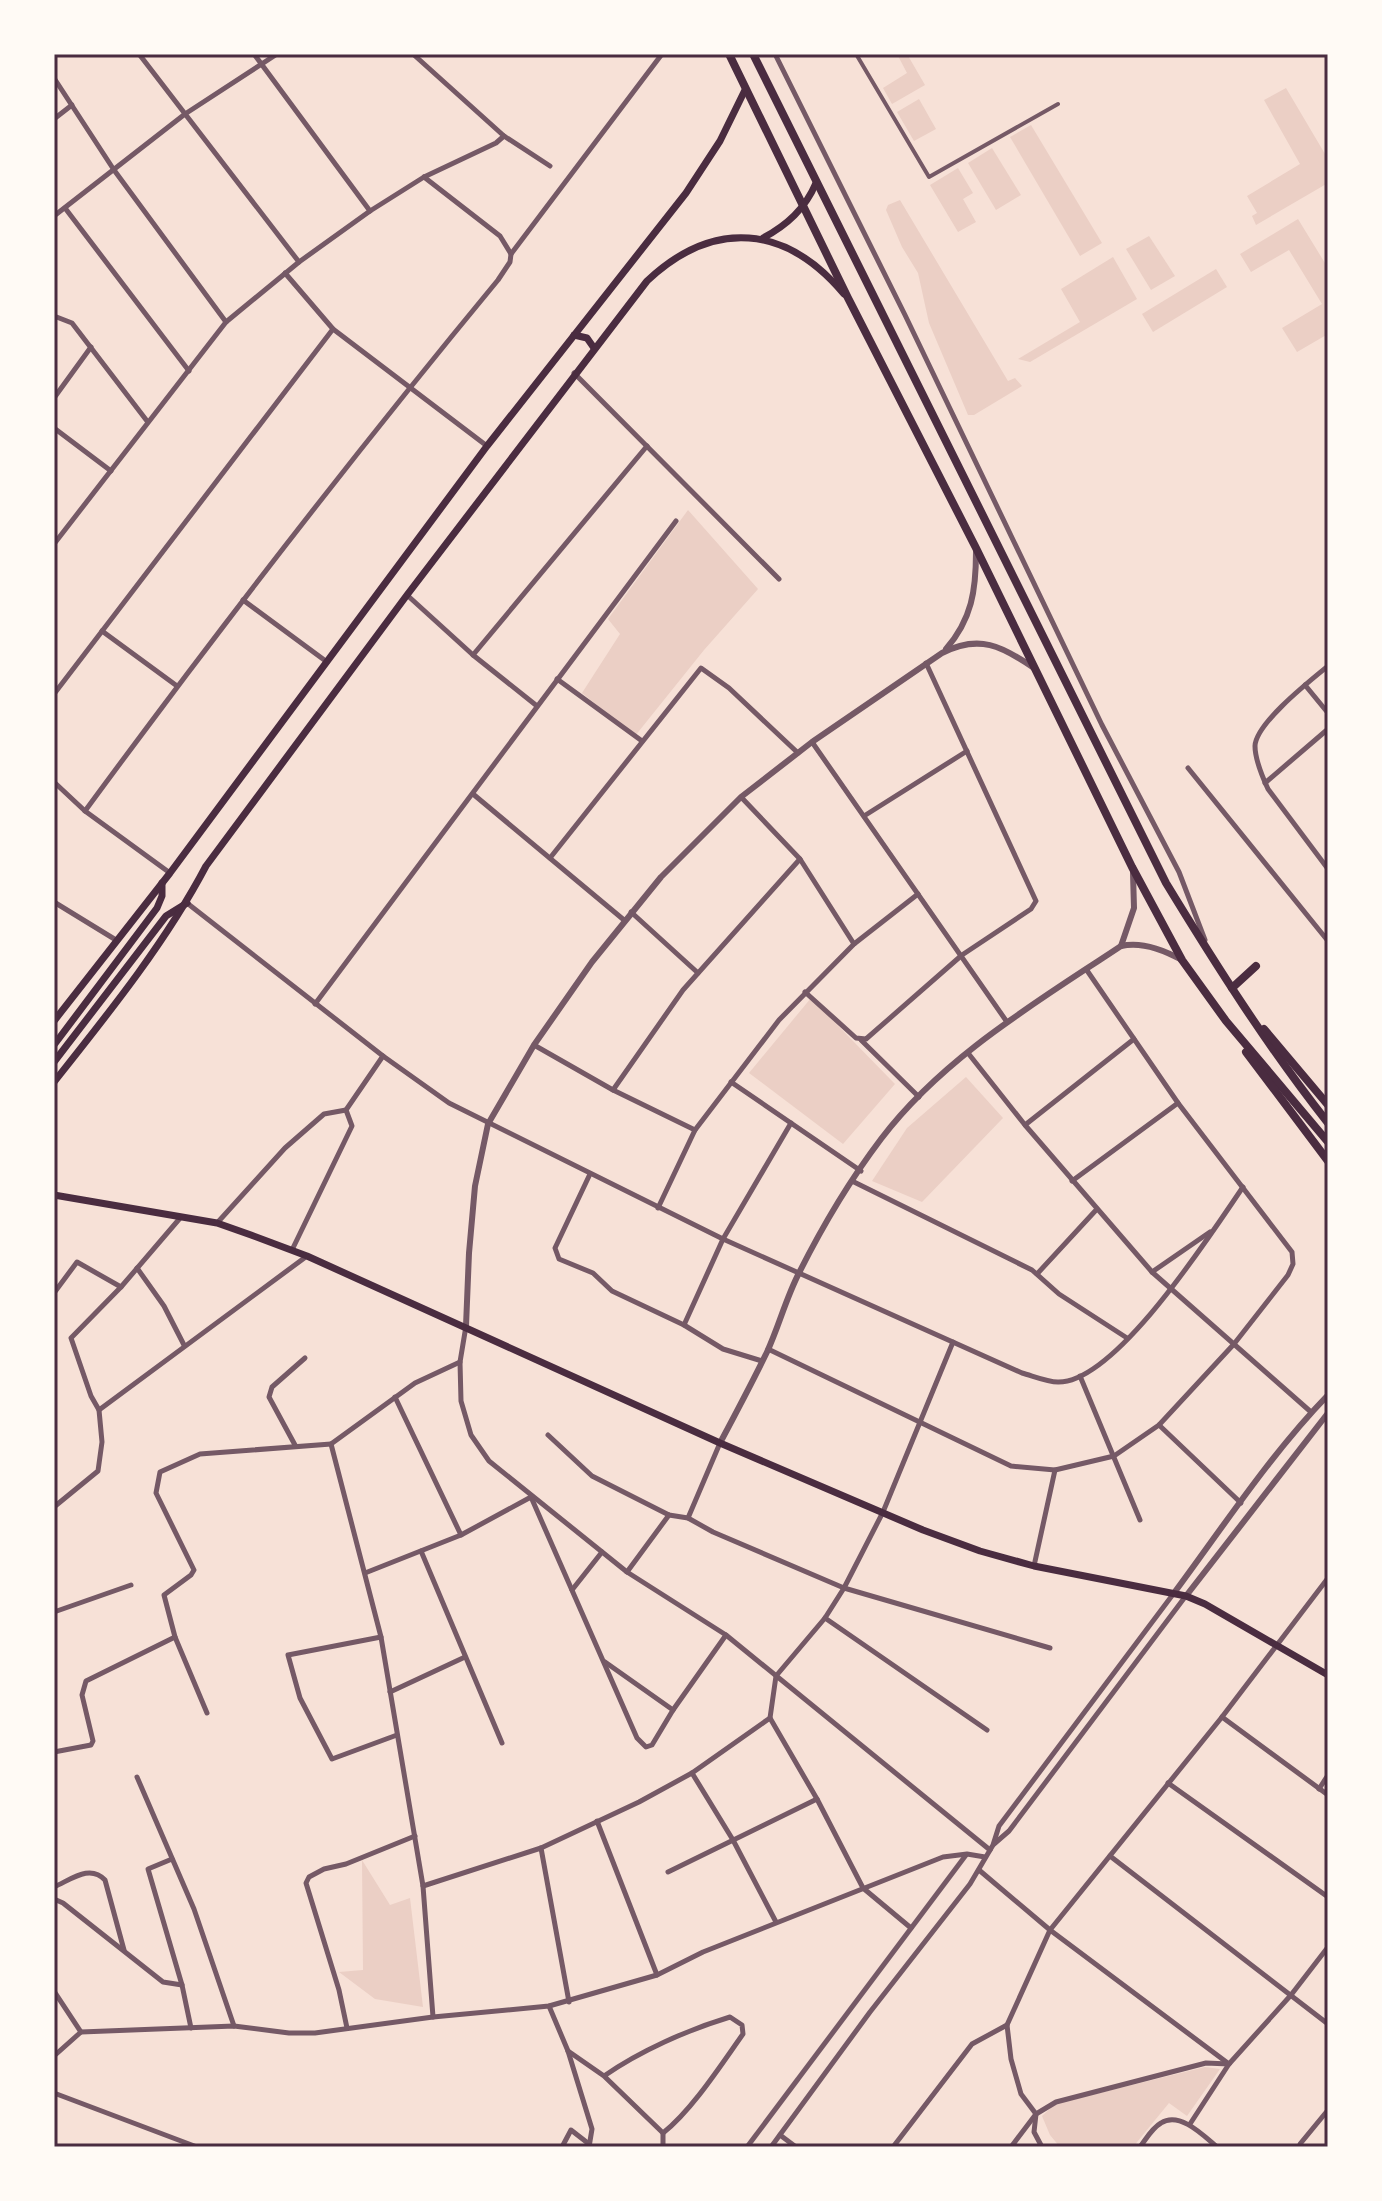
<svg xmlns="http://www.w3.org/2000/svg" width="1382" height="2201" viewBox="0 0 1382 2201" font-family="Barlow,sans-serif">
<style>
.green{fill:#ebcfc5}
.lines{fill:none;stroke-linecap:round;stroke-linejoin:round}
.pedestrian{stroke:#755966;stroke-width:4}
.minor{stroke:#755966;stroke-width:5}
.tertiary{stroke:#755966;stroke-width:6}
.secondary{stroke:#4a2c40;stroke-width:7}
.primary{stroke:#4a2c40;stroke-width:8}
.neatline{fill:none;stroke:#4a2c40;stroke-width:3}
</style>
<rect width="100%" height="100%" fill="#f7e1d7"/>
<g class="green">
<polygon points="897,54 907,54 925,85 892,104 883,88 907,73"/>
<polygon points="1286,88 1328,159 1328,183 1256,225 1252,216 1257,213 1247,196 1300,164 1264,100"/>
<polygon points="919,99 936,129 914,141 897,112"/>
<polygon points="1031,125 1102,243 1080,256 1010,137"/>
<polygon points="992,148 1021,195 996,210 968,163"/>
<polygon points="958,168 973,193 963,199 976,222 958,232 930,185"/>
<polygon points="900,200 1008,381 1015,378 1022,386 974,415 968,415 929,323 918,273 902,247 886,210 888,205"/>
<polygon points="1298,219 1328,268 1328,334 1297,352 1282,328 1322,304 1289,250 1251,272 1240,254"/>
<polygon points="1149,236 1175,276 1151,290 1126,249"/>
<polygon points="1113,257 1137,299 1030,362 1018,359 1080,322 1061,289"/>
<polygon points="1216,269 1227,287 1153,332 1142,314"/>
<polygon points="688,510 758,589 704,650 635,736 582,693 620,634 608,619"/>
<polygon points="811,998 895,1084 843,1144 749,1073"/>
<polygon points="966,1077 1003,1118 922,1202 872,1181 907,1128"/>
<polygon points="362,1860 390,1905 410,1898 423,2007 375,1999 339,1972 363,1970"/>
<polygon points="1205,2067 1220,2069 1187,2116 1169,2103 1133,2147 1060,2147 1050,2135 1042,2116 1055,2104"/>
</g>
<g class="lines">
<polyline class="pedestrian" points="856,54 929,177 1058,104"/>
<g class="minor">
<polyline points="139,54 299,262"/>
<polyline points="254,54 370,211"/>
<polyline points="775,54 905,315 1102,725 1179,872 1205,940"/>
<polyline points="54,78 114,170 226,322"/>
<polyline points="54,119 72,105"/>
<polyline points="504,136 550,166"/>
<polyline points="424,177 500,236 511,254"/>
<polyline points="65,208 189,371"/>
<polyline points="54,216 185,114 277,54"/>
<polyline points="285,273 333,329 487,446"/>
<polyline points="54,316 72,323 147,421"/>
<polyline points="574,373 779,579"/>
<polyline points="54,398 91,347"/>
<polyline points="54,428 111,471"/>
<polyline points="54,544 226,322 299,262 370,211 424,177 496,143 504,136 413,54"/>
<polyline points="407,595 473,655 537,706"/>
<polyline points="243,600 327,662"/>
<polyline points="102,631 177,686"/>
<polyline points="473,655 647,446"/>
<path d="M1328,666c-17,14 -72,57 -73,80 0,14 7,30 13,43l60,80"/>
<polyline points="557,679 642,741"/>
<polyline points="1305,685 1328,713"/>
<polyline points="54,694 333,329"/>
<polyline points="812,742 1007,1022"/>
<polyline points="1188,768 1328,941"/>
<polyline points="54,782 85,811 170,873"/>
<polyline points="1265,783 1328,729"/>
<polyline points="473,794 624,920"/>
<polyline points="741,797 800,859 854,944"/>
<path d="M85,811c133,-181 270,-358 413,-531l12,-18 1,-8 151,-200"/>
<polyline points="864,816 967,751"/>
<polyline points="550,858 701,668 729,688 798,753"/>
<polyline points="54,902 116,940"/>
<path d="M187,903l196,153 66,47 274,136 299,134c11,3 25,9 36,9 58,1 154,-150 185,-195"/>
<polyline points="631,912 698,973"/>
<polyline points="805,992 856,1038 866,1039 962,955 1031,909 1036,901 926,663"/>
<polyline points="315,1004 676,521"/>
<polyline points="861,1040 919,1097"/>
<polyline points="534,1045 613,1090 695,1130"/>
<polyline points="968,1053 1025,1125 1152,1272 1311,1412"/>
<polyline points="731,1082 861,1171"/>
<polyline points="613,1090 683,990 800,859"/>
<polyline points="1025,1125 1134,1039"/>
<polyline points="590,1174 555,1248 559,1259 593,1273 612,1291 684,1325 723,1239 791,1123"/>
<polyline points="852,1181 1032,1270 1059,1294 1127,1338"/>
<polyline points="1072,1181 1178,1103"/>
<polyline points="658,1208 695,1130 779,1020 854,944 918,894"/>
<polyline points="218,1222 285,1148 324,1114 346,1110"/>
<polyline points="292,1250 352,1126 346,1110 383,1056"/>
<polyline points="137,1268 164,1306 184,1345"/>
<polyline points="1152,1272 1210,1232"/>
<polyline points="1037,1274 1097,1209"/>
<polyline points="54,1293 77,1262 121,1287"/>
<polyline points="684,1325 723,1349 762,1361"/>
<polyline points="466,1326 460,1362 461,1401 471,1435 489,1461 627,1572 726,1635 990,1850"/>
<polyline points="768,1349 1011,1466 1055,1470 1114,1456 1159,1425 1234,1344 1288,1275 1293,1264 1292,1252 1178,1103 1086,969"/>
<polyline points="1080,1376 1140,1520"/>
<polyline points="395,1397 461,1535"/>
<polyline points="99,1410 307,1256"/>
<polyline points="1159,1425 1241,1503"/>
<polyline points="548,1435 592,1476 669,1515 688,1518 713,1532 844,1588 1050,1648"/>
<polyline points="295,1445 269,1397 272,1387 305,1358"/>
<polyline points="54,1507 98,1471 102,1442 99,1410 91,1396 71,1338 121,1287 181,1217"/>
<polyline points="688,1518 720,1443"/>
<polyline points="421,1551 502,1743"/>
<polyline points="1034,1566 1055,1470"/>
<polyline points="627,1572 669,1515"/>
<polyline points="365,1573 461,1535 531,1497 637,1738 646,1747 652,1745 673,1710 726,1635"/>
<polyline points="572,1590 602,1552"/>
<polyline points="54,1612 131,1585"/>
<polyline points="825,1618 987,1730"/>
<polyline points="175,1637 207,1713"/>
<polyline points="381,1637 288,1655 300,1698 332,1759 397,1735"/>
<polyline points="605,1662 673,1710"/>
<polyline points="390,1692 465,1657"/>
<polyline points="1222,1717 1328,1795"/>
<polyline points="54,1752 91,1745 93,1741 82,1695 86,1681 175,1637 164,1595 191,1575 194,1570 156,1493 160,1472 200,1454 331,1444"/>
<polyline points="692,1773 733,1840 776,1922"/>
<polyline points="137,1777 194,1909 234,2026"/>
<polyline points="1168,1783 1328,1897"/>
<polyline points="1319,1789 1328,1775"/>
<polyline points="597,1821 657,1975"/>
<polyline points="994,1844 1009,1831 1185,1597"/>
<polyline points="541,1848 569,2002"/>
<polyline points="1110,1856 1328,2024"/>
<polyline points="172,1859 148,1869 182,1985 191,2028"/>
<polyline points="979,1870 1050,1930 1229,2064"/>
<polyline points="668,1872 817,1799"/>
<polyline points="423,1886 541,1848 639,1802 692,1773 770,1718"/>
<path d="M54,1887c18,-8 36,-23 51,-7l19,70"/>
<polyline points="54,1899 63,1903 163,1982 182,1985"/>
<polyline points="911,1928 863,1888 817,1799 770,1718 776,1676 825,1618 844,1588 883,1512 953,1342"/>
<polyline points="54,1991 81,2032 234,2026 289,2033 315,2033 433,2017 549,2006 657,1975 703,1952 943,1857 967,1854 985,1857"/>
<polyline points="549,2006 568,2051 592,2129 589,2147"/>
<polyline points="433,2017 423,1886 381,1637 331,1444 415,1383 460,1362"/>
<polyline points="347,2028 339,1990 306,1883 309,1877 324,1869 346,1864 415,1836"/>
<path d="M568,2051l36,25c36,-25 83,-46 126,-59l12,8 1,9c-22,31 -51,76 -80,99l-59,-57"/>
<polyline points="54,2056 81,2032"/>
<polyline points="54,2093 197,2147"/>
<polyline points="1190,2124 1229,2064 1291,1995 1328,1947"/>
<polyline points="780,2135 796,2147"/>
<polyline points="1300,2144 1328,2110"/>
<polyline points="562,2147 571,2130 589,2144"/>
<polyline points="663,2147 663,2133"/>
<polyline points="747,2147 966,1855"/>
<polyline points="771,2147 870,2012 970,1884 993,1845 999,1826 1174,1593"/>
<polyline points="893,2147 972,2044 1007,2025"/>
<polyline points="1011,2147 1036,2114 1056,2102 1206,2063 1229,2064"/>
<polyline points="1042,2147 1034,2132 1036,2114 1021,2094 1011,2059 1007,2025 1050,1930 1222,1717 1328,1578"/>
<path d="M1140,2147c6,-8 12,-19 21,-24 19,-12 43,13 56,24"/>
</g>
<g class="tertiary">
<path d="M946,649c26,-30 30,-59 30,-97"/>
<polyline points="1121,946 1134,908 1133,873"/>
<path d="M466,1326l3,-73 6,-67 13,-62 46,-79 58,-83 69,-85 80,-80 71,-55 130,-89c37,-19 60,-7 92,15"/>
<path d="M720,1443c16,-30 32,-60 47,-91 12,-26 19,-54 32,-79 23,-46 51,-93 82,-134 62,-82 156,-137 240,-193 21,-5 43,4 61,14"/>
<path d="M1174,1593c49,-66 96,-138 154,-198"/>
<polyline points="1186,1596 1328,1413"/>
</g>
<g class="secondary">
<path d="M763,238c24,-13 42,-29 53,-55"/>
<polyline points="574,335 587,338 594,348"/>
<polyline points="54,1021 170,873 487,446 686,193 720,141 745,90"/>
<polyline points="54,1045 157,908 162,896 162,883"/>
<polyline points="54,1062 166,916 187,903"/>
<path d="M54,1082c54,-68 112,-140 152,-216l201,-271 240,-314c67,-63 139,-56 197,13"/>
<polyline points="54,1195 217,1223 251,1235 307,1256 720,1443 923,1530 980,1551 1034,1566 1186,1596 1205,1604 1328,1675"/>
</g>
<g class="primary">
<polyline points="729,54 848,298 976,548 1132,867 1182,960 1226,1021 1328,1142"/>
<path d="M753,54l413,829c50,82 102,164 162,240"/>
<polyline points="1232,988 1256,966"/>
<polyline points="1264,1029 1328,1105"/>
<polyline points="1246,1052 1328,1161"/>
</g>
</g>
<rect width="1382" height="2201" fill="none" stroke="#fffaf5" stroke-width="112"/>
<rect x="56" y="56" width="1270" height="2089" class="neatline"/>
</svg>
